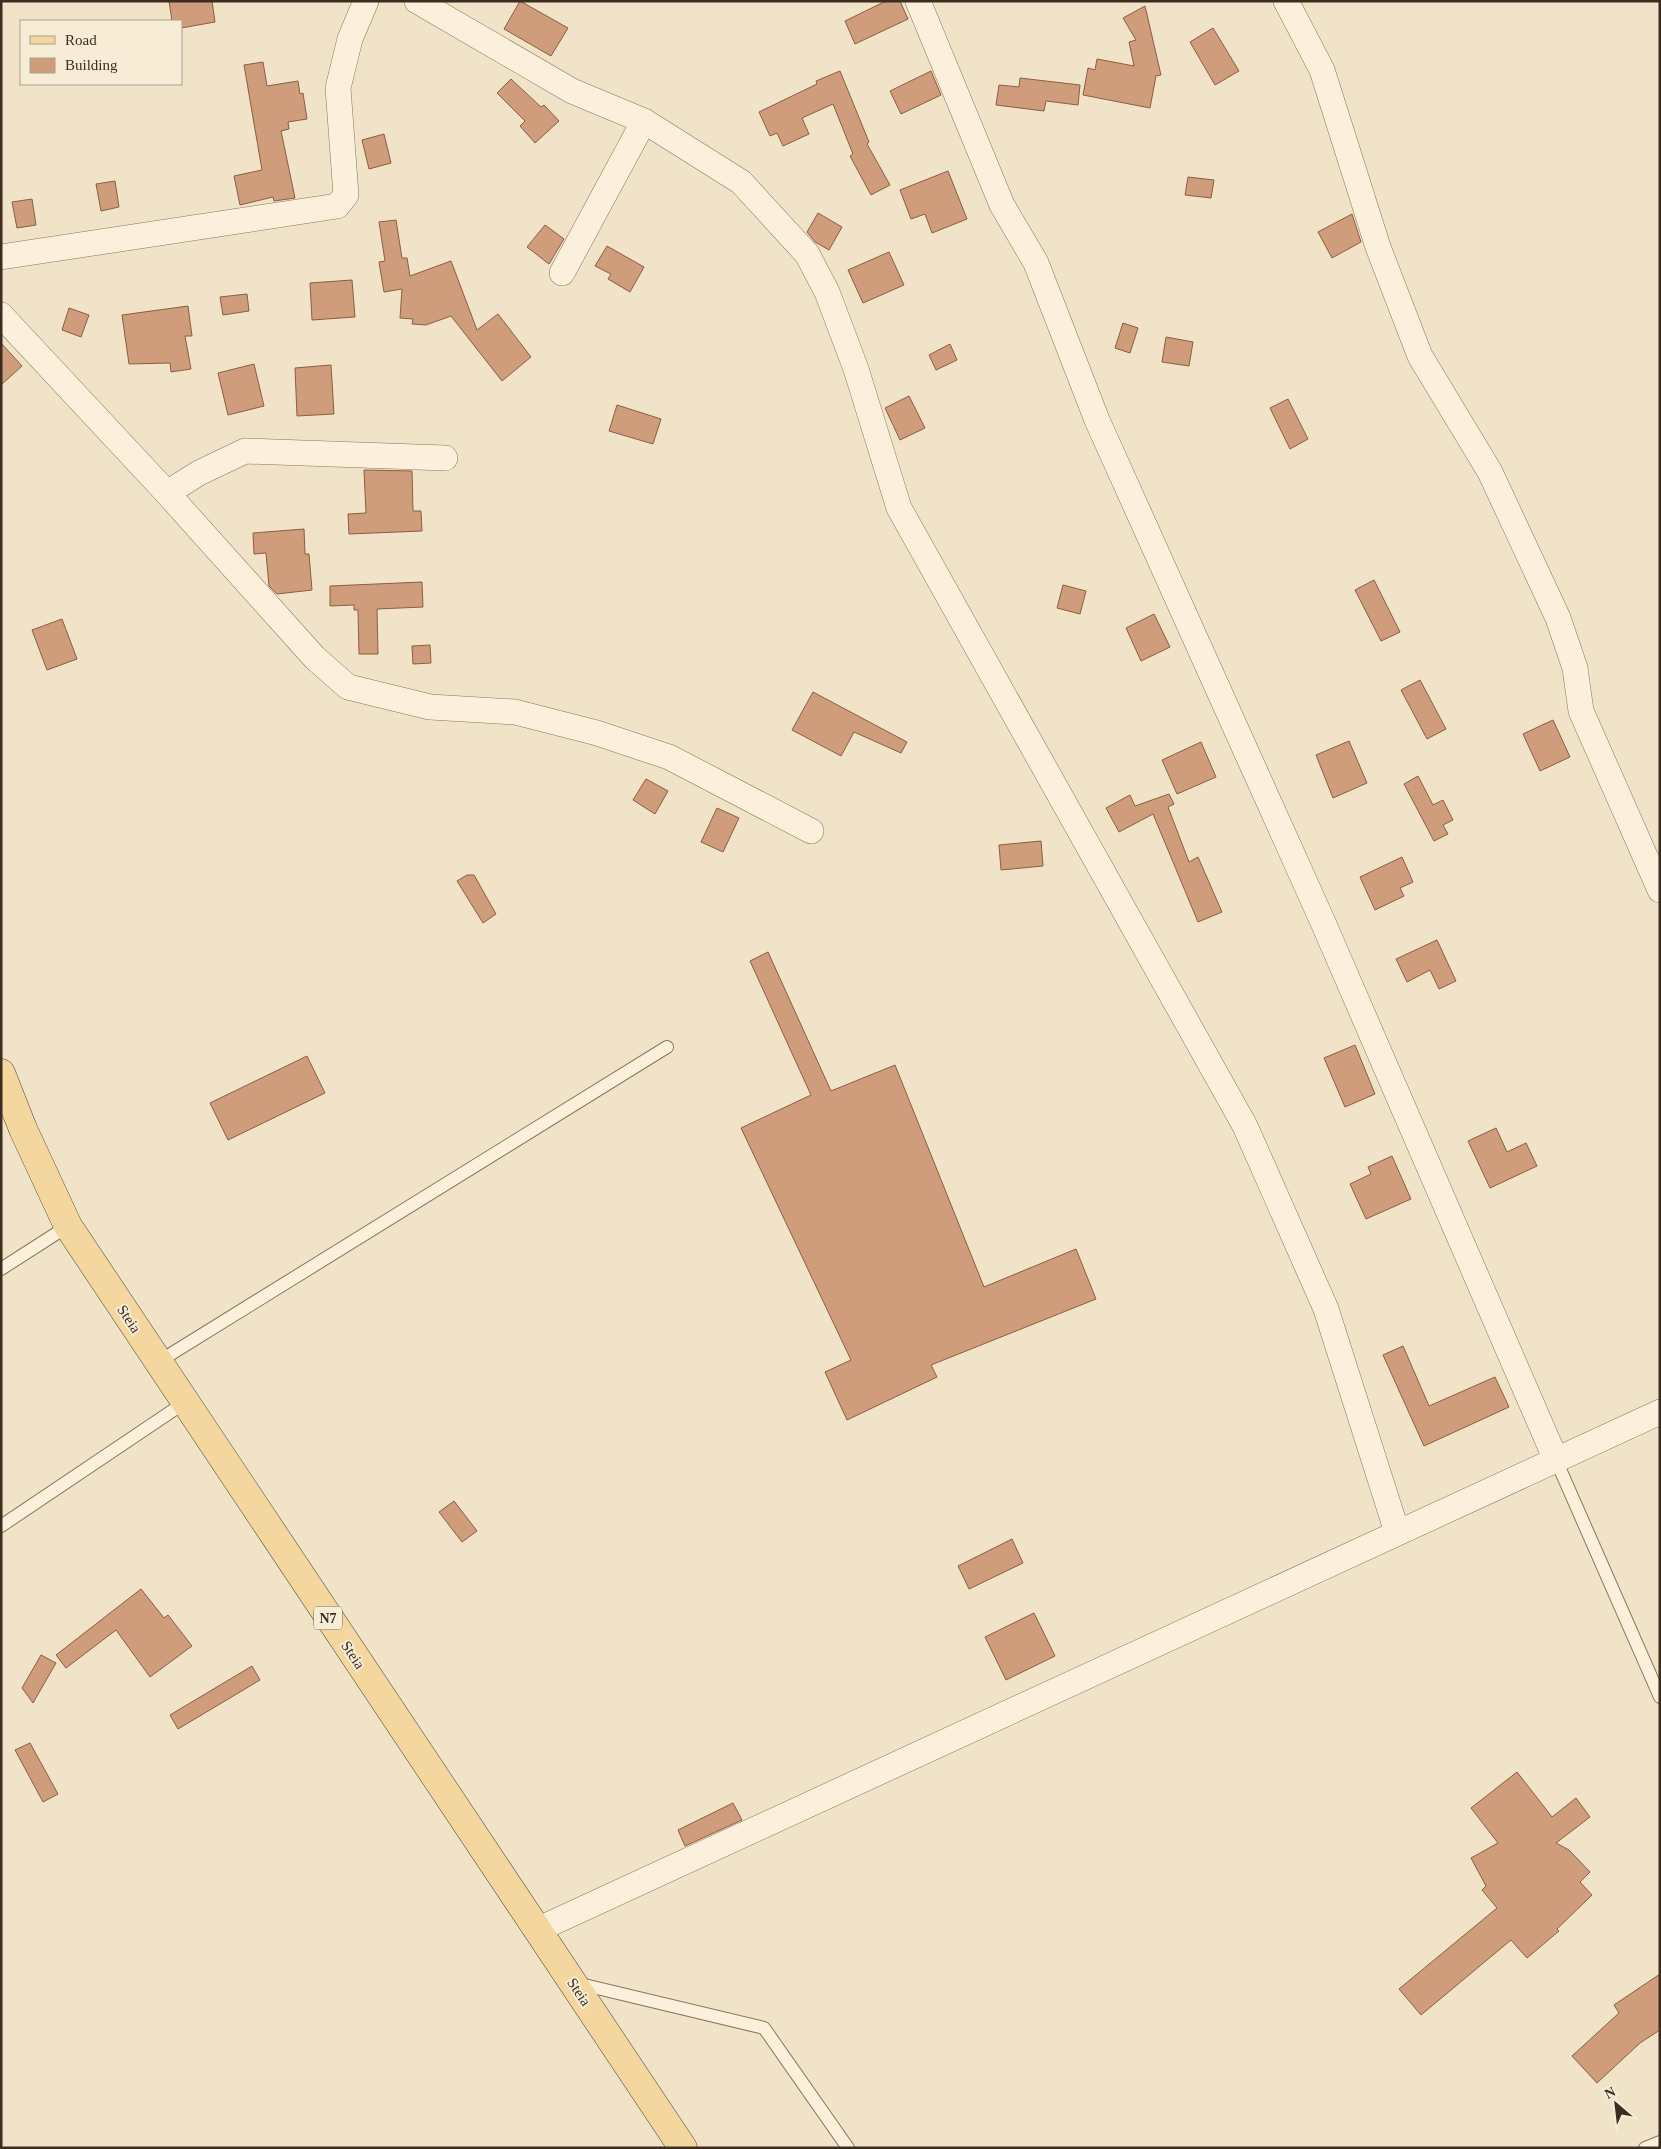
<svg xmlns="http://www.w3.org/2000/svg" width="1661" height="2149" viewBox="0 0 1661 2149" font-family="'Times New Roman',serif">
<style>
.building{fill:#cf9d7c;stroke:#8c5d41}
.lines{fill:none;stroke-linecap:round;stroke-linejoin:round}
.service-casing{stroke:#8c745c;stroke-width:14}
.minor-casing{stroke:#8c745c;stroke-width:26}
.primary-casing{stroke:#5a4330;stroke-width:29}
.service{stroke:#faf0db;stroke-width:12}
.minor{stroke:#faf0db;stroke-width:25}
.primary{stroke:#f3d79f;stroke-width:28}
.labels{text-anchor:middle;stroke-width:4;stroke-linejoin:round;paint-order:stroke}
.shield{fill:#f7edd7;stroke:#746757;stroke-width:1}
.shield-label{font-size:14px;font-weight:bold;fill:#3c2d20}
.street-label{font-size:15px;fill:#3c2d20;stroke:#f7edd7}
</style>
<rect width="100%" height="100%" fill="#f0e3c7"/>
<g class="building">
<polygon points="169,1 212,1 215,22 181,28 181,21 172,21"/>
<polygon points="520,1 568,28 551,56 504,29"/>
<polygon points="886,1 900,1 908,19 855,44 845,21"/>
<polygon points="1145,6 1161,75 1156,76 1150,108 1083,95 1088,68 1095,70 1097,59 1134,66 1129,42 1136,40 1123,18"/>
<polygon points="1213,28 1239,71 1215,85 1190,42"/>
<polygon points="263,62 267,86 298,81 300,94 303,93 307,119 288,122 289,129 281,131 295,198 274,201 273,197 240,205 234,176 262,170 244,65"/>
<polygon points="840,71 869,142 867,144 890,185 871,195 850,156 853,154 833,104 802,118 809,134 783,146 777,133 770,136 759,112 817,84 816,81"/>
<polygon points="931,71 941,95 901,114 890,91"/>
<polygon points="1020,78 1080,85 1078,105 1046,101 1044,111 996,105 999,85 1019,87"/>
<polygon points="511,79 541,107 544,105 559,121 535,143 520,126 525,121 497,93"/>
<polygon points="384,134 391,163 369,169 362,140"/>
<polygon points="948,171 967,219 932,233 925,214 911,219 900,190"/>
<polygon points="1188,177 1214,180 1211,198 1185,195"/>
<polygon points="115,181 119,207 101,211 96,184"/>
<polygon points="32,199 36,225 17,228 12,202"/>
<polygon points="818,213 842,227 829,250 815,242 807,232"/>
<polygon points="1352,214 1361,242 1332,258 1318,232"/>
<polygon points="396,220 402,258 407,258 410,276 451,261 477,330 498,314 531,357 502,381 451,316 426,325 412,324 413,319 400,318 402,289 384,292 379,262 385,261 379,222"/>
<polygon points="545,225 564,239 549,264 527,247"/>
<polygon points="607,246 644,267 630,292 608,279 611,274 595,266"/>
<polygon points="889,252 904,285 863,303 848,270"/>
<polygon points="352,280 355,317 312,320 310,283"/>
<polygon points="247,294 249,311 223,315 220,297"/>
<polygon points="188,306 192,336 185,336 191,369 171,372 170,363 129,364 122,315"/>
<polygon points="69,308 89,315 81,337 62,330"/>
<polygon points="1123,323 1138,328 1130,353 1115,348"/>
<polygon points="1166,337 1193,342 1189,366 1162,362"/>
<polygon points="1,343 22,366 1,385"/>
<polygon points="950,344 957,360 936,370 929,355"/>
<polygon points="254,364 264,406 228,415 218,373"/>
<polygon points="331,365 334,414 297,416 295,368"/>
<polygon points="909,396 925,428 900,440 885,408"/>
<polygon points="1288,399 1308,439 1290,449 1270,408"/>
<polygon points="617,405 661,419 653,444 609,431"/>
<polygon points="364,470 412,471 413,511 421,511 422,531 349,534 348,514 366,513"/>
<polygon points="304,529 305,554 309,554 312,590 277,594 269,586 266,553 254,554 253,533"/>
<polygon points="1374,580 1400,632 1381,641 1355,590"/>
<polygon points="422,582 423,607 377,609 378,654 359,654 358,610 354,610 354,605 330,606 330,586"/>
<polygon points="1063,585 1086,591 1080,614 1057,608"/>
<polygon points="1154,614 1170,647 1141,661 1126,628"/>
<polygon points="62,619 77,659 47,670 32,630"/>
<polygon points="430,645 431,663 413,664 412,646"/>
<polygon points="1420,680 1446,729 1427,739 1401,690"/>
<polygon points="813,692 907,742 901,753 854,732 841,756 792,730"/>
<polygon points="1553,720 1570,757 1540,771 1523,734"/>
<polygon points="1349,741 1367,783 1333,798 1316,755"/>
<polygon points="1201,742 1216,777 1177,794 1162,760"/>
<polygon points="1418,776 1433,805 1443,800 1453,820 1443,825 1448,834 1434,841 1404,784"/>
<polygon points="646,779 668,791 655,814 633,800"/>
<polygon points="1169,794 1174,804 1168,807 1189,862 1198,857 1222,912 1198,922 1153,814 1119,832 1106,808 1130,795 1135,806"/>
<polygon points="717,808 739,818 723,852 701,842"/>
<polygon points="1041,841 1043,866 1001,870 999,845"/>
<polygon points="1402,857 1413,882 1400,888 1404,896 1375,910 1360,877"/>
<polygon points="467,875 474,875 496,914 483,923 457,881"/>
<polygon points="1437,940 1456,981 1439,989 1430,970 1407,982 1396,959"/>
<polygon points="768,952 831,1091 895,1065 984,1287 1076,1249 1096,1299 931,1365 937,1377 847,1420 825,1372 851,1360 741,1128 811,1095 750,961"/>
<polygon points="1355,1045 1375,1094 1345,1107 1324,1058"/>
<polygon points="307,1056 325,1093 228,1140 210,1103"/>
<polygon points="1496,1128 1507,1152 1526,1143 1537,1166 1490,1188 1468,1141"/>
<polygon points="1392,1156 1411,1199 1366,1219 1350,1184 1371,1174 1368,1167"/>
<polygon points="1403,1346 1429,1406 1495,1377 1509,1407 1424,1446 1383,1355"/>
<polygon points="454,1501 477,1531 462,1542 439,1512"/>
<polygon points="1012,1539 1023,1563 969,1589 958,1566"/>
<polygon points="141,1589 164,1618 168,1615 192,1646 150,1677 116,1630 66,1668 56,1655"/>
<polygon points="1034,1613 1055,1656 1006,1680 985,1637"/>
<polygon points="41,1655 56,1663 33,1703 22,1688"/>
<polygon points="252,1666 260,1680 178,1729 170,1715"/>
<polygon points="30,1743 58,1794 43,1802 15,1750"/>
<polygon points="1517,1772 1552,1817 1576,1798 1590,1817 1556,1843 1569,1850 1590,1872 1580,1882 1592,1895 1557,1929 1559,1931 1527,1958 1511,1940 1421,2015 1399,1989 1497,1908 1482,1890 1486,1886 1471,1858 1498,1843 1471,1808"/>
<polygon points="733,1803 742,1820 685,1846 678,1830"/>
<polygon points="1660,1974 1660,2030 1640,2043 1597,2083 1572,2056 1619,2013 1614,2005"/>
</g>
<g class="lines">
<g class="service-casing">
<g id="service">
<polyline points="1,1269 68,1226"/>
<polyline points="158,1362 667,1047"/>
<polyline points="1556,1460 1660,1697"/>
<polyline points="1,1526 184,1403"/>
<polyline points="576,1983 764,2028 848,2148"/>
<polyline points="1645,2148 1660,2142"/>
</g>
</g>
<g class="minor-casing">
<g id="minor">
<polyline points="417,1 572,91 644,121 741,182 807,254 827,292 856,369 899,508 1245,1126 1326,1309 1397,1532"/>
<polyline points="918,1 1002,205 1036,263 1097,420 1322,920 1556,1460"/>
<polyline points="1286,1 1322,70 1378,247 1420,356 1490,472 1558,618 1575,668 1581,711 1660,890"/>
<polyline points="1,257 337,206 346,195 338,88 350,39 366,1"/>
<polyline points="562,273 644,121"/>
<polyline points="1,315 167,493 315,658 348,687 430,707 515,712 597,733 669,757 811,831"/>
<polyline points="167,493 199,473 245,451 445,458"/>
<polyline points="537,1930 1660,1412"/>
</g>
</g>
<g class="primary-casing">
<polyline id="primary" points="1,1073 23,1129 68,1226 683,2148"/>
</g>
<use href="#service" class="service"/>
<use href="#minor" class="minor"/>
<use href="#primary" class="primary"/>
</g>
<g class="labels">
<rect class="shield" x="314" y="1606.5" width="28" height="23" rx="4"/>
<g class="shield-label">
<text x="328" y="1623">N7</text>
</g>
<g class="street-label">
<text transform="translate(129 1319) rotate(56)" y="5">Steia</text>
<text transform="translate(353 1655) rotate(56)" y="5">Steia</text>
<text transform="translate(579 1992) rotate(56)" y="5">Steia</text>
</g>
</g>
<rect width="1661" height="2149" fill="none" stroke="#3c2d20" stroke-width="5"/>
<rect x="20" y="20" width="162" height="65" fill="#f7edd7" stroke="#aca08e"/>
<rect x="30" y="36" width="25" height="8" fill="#f3d79f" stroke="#aca08e"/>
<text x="65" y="45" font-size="15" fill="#3c2d20">Road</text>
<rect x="30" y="58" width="25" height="15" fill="#cf9d7c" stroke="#aca08e"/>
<text x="65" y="70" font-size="15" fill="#3c2d20">Building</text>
<g transform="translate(1616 2104) rotate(332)" stroke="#f7edd7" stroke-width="4" paint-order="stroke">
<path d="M0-4L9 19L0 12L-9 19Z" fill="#3c2d20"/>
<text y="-8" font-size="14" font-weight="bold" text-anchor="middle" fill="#3c2d20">N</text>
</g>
</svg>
